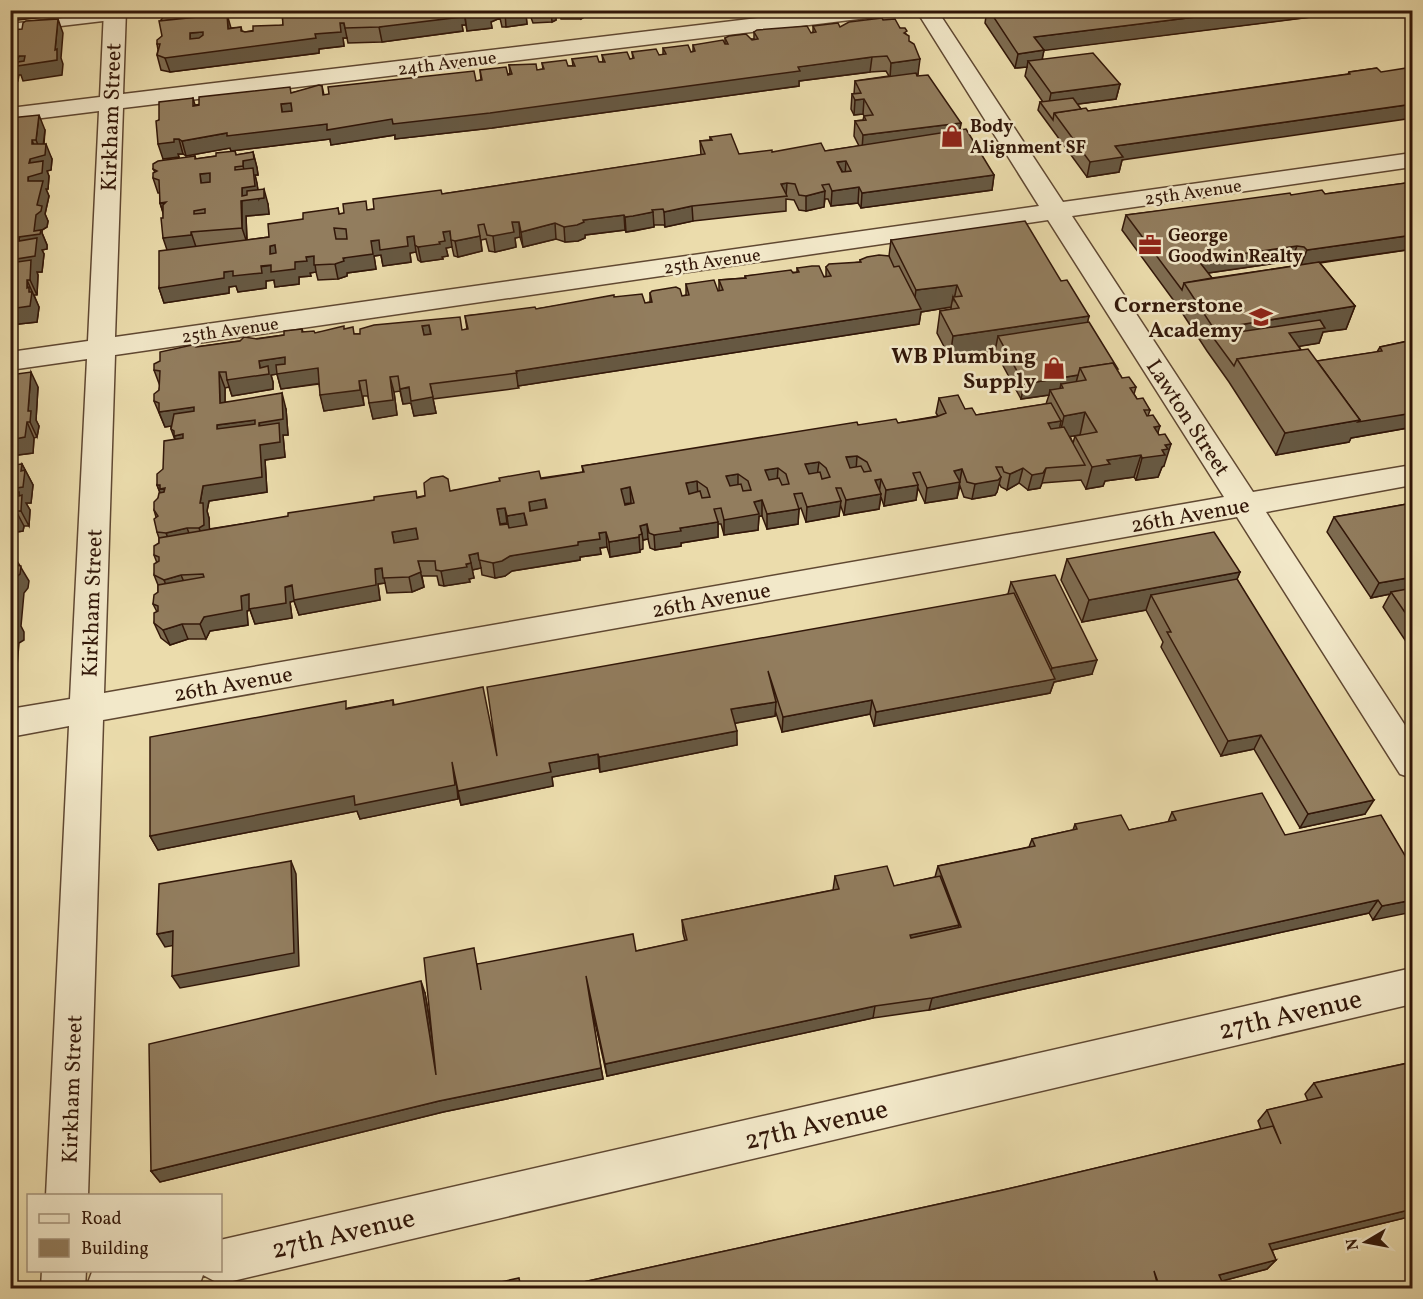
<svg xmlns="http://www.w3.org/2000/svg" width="1423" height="1299" viewBox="0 0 1423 1299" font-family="Vollkorn,serif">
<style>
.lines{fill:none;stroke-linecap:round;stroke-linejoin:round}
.lane-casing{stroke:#604832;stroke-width:3}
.street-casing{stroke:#604832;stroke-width:3}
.lane{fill:#f2e8c9;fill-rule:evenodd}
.street{fill:#f2e8c9;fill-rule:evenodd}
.wall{fill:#7e6c51;stroke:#321709;stroke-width:1.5;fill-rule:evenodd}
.shaded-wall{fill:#665842;stroke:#321709;stroke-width:1.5}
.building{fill:#927d5e;stroke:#321709;stroke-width:1.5;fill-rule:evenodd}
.labels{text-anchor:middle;stroke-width:5;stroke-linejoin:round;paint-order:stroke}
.far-street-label{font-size:18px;fill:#321709;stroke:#f2e8c9}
.far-poi-label{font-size:18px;font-weight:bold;fill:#321709;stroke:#f2e8c9;text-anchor:start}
.street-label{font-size:22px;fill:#321709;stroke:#f2e8c9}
.poi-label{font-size:22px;font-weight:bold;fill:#321709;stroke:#f2e8c9;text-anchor:end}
.near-street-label{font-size:27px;fill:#321709;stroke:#f2e8c9}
</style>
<rect width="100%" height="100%" fill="#ebdcac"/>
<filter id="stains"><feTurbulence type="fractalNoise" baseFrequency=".00333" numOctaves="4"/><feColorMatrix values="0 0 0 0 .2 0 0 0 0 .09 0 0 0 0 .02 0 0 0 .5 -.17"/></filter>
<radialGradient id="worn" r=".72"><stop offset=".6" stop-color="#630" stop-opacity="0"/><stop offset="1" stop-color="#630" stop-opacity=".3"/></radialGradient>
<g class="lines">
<g class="lane-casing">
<polygon id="lane" points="115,12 120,13 120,19 10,32 10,24"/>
</g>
<g class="street-casing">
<g id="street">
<path d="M104,10h22l-3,84 702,-84h68l-2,5 -8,1 -760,92 -8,229 924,-131 -123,-196h21l126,192 349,-49v14l-340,49 181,276 159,-27v20l-146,27 146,224v42l-12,-4 -163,-257 -1134,203 -15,476h-42l23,-470 -59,11v-28l60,-10 17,-340 -77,11v-18l78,-11 11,-230 -89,11v-14l90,-11zM1048,220l176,277 -1120,196 11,-338z"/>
<polygon points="1412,968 1412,1004 220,1284 203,1275 199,1286 192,1288 86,1288 92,1272 96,1270 220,1270 220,1240"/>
<polygon points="42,1270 86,1270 85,1288 41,1288"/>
</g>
</g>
<use href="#lane" class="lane"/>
<use href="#street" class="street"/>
</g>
<g class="wall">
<polygon points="162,10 215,10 213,11 215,15 231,28 241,27 242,31 245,32 283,25 282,10 584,10 584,17 581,19 561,19 559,11 556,11 556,20 552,22 533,23 530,15 526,15 527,24 506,27 502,27 500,18 491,22 492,28 467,31 466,25 462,25 463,31 382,42 348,43 347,38 343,38 344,46 319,49 319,53 170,72 161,70 157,55 158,50 157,44 162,36 162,21 164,17"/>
<polygon points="588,10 613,10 613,13 609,15 590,16"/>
<polygon points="617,10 641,10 638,12 618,13"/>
<polygon points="987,10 1367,10 1044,50 1042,59 1120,84 1116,99 1077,104 1081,109 1088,111 1348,74 1349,72 1377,68 1122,160 1119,172 1087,177 1038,110 1040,102 1043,102 1025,76 1027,67 1015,68 985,23"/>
<polygon points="883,20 900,28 906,34 918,74 916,74 917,76 961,123 960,130 994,175 992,190 861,208 858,203 831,206 828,199 825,199 824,207 806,211 799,210 794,200 786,199 786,211 693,221 665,227 664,225 654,225 654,227 634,231 626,232 625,230 585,235 585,238 578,241 565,242 556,239 523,247 520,237 515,238 516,247 495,252 489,251 486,239 481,240 482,251 458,257 454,256 452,247 446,248 448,256 442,257 443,259 421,262 418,260 416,252 410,253 411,262 383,266 381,255 374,256 376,269 347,273 347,276 338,279 318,280 316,272 310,273 311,276 299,277 299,284 275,287 274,280 266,281 266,288 238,292 236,286 229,287 229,293 164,303 159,288 167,250 163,213 160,203 160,193 158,193 153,178 155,172 153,169 195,156 196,159 216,156 235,151 236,155 253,152 257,168 258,175 255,175 258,190 268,204 269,214 246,216 247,240 269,237 303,219 338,208 339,214 374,209 442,194 701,155 700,141 710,140 710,137 739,154 772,152 825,151 859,146 854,136 855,121 863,120 864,116 863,114 854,115 851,109 852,94 854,94 855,81 889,76 886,71 870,72 799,81 799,86 740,94 492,128 395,139 395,135 331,145 330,139 231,151 230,148 186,156 183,154 178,154 179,157 163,159 159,120 193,98 195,105 291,93 322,86 324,95 476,81 481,80 480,70 510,74 509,65 537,70 543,69 542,63 568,66 573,66 572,59 599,62 603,62 602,55 630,59 633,59 632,52 659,55 663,55 663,48 691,52 693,52 693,45 725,44 725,38 754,39 754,32 811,33 813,32 813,26 840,27"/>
<polygon points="10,118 45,130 44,144 52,159 51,170 47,171 49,176 48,189 46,189 49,196 45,214 48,221 47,227 42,230 42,233 47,245 47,249 42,250 44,254 42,272 37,272 38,275 37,295 34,295 39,307 37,322 10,325"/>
<path d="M1413,182v67l-93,14 35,43 -9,23 -23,3 -4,11 -20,3 2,4 16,11 60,-9 3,-5 33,-7v87l-62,11 -2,4 -73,13 -47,-73 -22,-31 -30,-46 -55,-75 4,-15 165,-20 34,-1zM1291,261l8,1 2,3 -89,13 -4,-5z"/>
<path d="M891,240l170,41 28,35 -2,7 35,55 14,9 -2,7 3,5 13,11 -2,6 10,16 6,34 -2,1 -4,10 -22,3 -2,-3 -29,4 -2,5 -17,3 -5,-9 -39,3 -2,5 -12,2 -9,-7 -12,7 -6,-3 -2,-4 -2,9 -2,3 -23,4 -8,-2 -4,-11 -3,12 -32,5 -7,-15 -2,12 -32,6 -3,-9 -2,12 -35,6 -4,-11 -1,12 -33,6 -5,-14 -2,1 -1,15 -31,5 -5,-13h-3l-1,14 -34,5 -3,-11h-3v13l-37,6v3l-26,4 -5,-2 -2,-9 -5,1v9l-3,1v2l-30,5 -3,-10 -7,1 1,6 -21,3v3l-68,11 -7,5 -10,2 -13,-3 -1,-7 -9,2 2,8 -5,1 1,3 -26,4 -5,-1 -2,-9h-15l2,11 -12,5 -25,1 -2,-10 -7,1 2,16 -81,15 -5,-14 -4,1 2,16 -37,6 -5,-14 -3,1 1,14 -38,6 -4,8h-18l-18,6 -9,-7 -7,-15 3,-11 -4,-8 5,-12v-7l-4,-10 3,-12 -3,-8 5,-12v-5l-2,-6 -1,-15 -2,-7 6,-17 -3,-8 18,-45 -4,-11v-3l-6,1 -11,-26 5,-11 1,-4 -6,-16 42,-23 88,-12 18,-6 1,3 12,1 30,-4 10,5 107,-4 5,-1 -2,-13 71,-7 78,-12 31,6 5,-1v-9l32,3 4,-1v-11l32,7 1,-1v-10l26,-2v-2l52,-4v-4l29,9v-10l34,-5v-2l29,-4zM951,307v2l-11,2 -3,22 13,25 45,-7 26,48 28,-4 -3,9 -70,11 -37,-17 -3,15 2,3 -40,7 -40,2 -276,41 1,6 -133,19 -32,6 -209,32v-11l-2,-7 2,-10 58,-9 -2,-32 20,-3 -2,-22h5l-2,-26 -61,-7v-14l4,-1 3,9 41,-7v-7l-2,-7 6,-1 4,15 38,-5 5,27 40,-6 -1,-9h5l5,23 24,-4 -3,-23 6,-1 3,13 8,-1 3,13 22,-3 -3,-14 86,-11 -1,-2 401,-62 2,-12zM1080,435l-5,1 -2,7 -3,-7z"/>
<polygon points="38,387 36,420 39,426 37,437 34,438 33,453 10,456"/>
<polygon points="10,460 18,465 22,464 33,485 31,503 26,503 30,510 29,526 24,526 23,531 10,533"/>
<polygon points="1413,503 1413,652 1383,607 1390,594 1371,598 1327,532 1334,517"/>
<polygon points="1067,559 1240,572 1237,579 1365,814 1300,828 1254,749 1221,756 1161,647 1163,642 1146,610 1082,622 1061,580"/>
<polygon points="1011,582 1092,674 1054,682 1050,693 874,726 870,714 782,732 775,710 775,716 735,723 737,745 600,772 599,768 552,777 553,786 461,805 457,788 458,799 360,819 357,811 158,850 150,836 348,708 393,700 394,705 497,756 1008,594"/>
<polygon points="1172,812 1285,835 1413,869 1373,920 1369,913 929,1010 873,1018 607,1076 589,996 603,1079 443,1112 160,1182 151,1171 425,993 432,1033 478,964 636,951 685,941 683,933 682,920 833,890 835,876 894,886 935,877 938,866 1029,847 1032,839 1073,830 1075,824 1129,830 1168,822"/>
<polygon points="1413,1062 1413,1216 1272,1250 1276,1260 1267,1269 1222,1281 1225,1288 556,1288 1003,1190 1261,1129 1258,1121 1267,1110 1308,1101 1305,1094 1314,1083"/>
</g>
<g class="shaded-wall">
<polygon points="10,10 71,10 71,14 10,21"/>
<polygon points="464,10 466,25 462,25 463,31 382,42 379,27"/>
<polygon points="489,10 499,10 500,18 491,22 492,28 467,31 465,16"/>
<polygon points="517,10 530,10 530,15 526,15 527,24 506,27 505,12"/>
<polygon points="551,10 559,11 556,11 556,20 552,22"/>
<polygon points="580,10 584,10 584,17 581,19"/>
<polygon points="609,10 613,10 613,13 609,15"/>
<polygon points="1252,10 1367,10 1032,52 1034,37"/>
<polygon points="227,14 231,28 228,29"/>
<polygon points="58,19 63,33 61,58 63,64 62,75 23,81 21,75 19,75 18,81 10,82 10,66 13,60 19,56 55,50"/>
<polygon points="340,23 344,23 347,38 343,38 344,46 319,49 319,53 170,72 165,58 190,39 190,33 203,32 315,34"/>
<polygon points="1044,50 1041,65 1028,61 1027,67 1015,68 1018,54"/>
<polygon points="872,57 870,72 799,81 799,86 492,128 395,139 395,135 331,145 330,139 231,151 230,148 186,156 182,141 227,133 327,124 392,119"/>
<polygon points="920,59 918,74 890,78 891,63"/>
<polygon points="1120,84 1116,99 1048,108 1051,93"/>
<polygon points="864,99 863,114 854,115 855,100"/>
<polygon points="291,103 295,118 282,112 281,104"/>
<polygon points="1413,104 1413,118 1122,160 1119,172 1087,177 1090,162 1115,146"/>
<polygon points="39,115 45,130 42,155 36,140"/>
<polygon points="961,123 958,138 862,150 863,135"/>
<polygon points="174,139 179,139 183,154 178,154 179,157 163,159 158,144"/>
<polygon points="32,140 38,156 46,144 52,159 51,170 47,171 49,176 48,189 46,189 49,196 45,214 48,221 47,227 42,230 42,233 47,245 47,249 42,250 44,254 42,272 37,272 38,275 37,295 30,280 10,276 10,260 19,241 19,237 34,231 28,181"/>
<polygon points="253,152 257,168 258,175 255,175 257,183 259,199 264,189 268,204 269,214 246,216 247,243 242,228 242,188 247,181 243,166 243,161"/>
<polygon points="846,161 845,176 837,162"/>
<polygon points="210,173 214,188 201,183 200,174"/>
<polygon points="994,175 992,190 861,208 862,193"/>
<polygon points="787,183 786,196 781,184"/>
<polygon points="859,187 858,203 831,206 832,191"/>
<polygon points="825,191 824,207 806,211 806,196"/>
<polygon points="166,202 165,218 160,203"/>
<polygon points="692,206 693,221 665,227 664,212"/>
<polygon points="653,212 654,227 626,232 625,217"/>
<polygon points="624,215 625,230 585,235 585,238 578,241 565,242 564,227 583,220"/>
<polygon points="512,222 519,222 520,237 515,238 516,247 495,252 493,236"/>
<polygon points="555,223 556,239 523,247 521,232"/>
<polygon points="450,231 452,247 446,248 448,256 442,257 443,259 421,262 418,247 439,242 443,232"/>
<polygon points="191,232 196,247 168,253 163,238"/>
<polygon points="1413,235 1413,249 1301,265 1307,250"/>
<polygon points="414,236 416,252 410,253 411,262 383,266 381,255 374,256 376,269 347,273 347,276 338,279 335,264 371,241"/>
<polygon points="480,236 482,251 458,257 455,241"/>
<polygon points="275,245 279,260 270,254 270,246"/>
<polygon points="1297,246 1291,261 1194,275 1198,260"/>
<polygon points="314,256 316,272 310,273 311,276 299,277 299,284 275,287 274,280 266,281 266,288 238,292 236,286 229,287 229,293 164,303 159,288 224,272 295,262 306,257"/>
<polygon points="27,280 39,307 37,322 10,325 10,309 27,288"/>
<polygon points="957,285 954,300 953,297 951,307 921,312 919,324 518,386 516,371 913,310 916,290"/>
<polygon points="1355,306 1346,329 1323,332 1319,343 1284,349 1212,336 1214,329"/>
<polygon points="1089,316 1084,338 998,336 995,351 950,358 953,336"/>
<polygon points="429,325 432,340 425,341 422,326"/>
<polygon points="285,357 318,368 322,383 281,389 277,374 271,375 273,382 273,389 232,396 227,380 260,368 259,361"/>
<polygon points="31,372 38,387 36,420 39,426 37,437 30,422 28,411"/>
<polygon points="219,372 225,388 225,418 220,403"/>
<polygon points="1078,375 1074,391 1061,384 1059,393 1050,390 1049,395 1021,399 1024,384"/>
<polygon points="390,377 394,392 397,415 373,419 369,403"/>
<polygon points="359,381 364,405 324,411 320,395"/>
<polygon points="430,384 436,413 414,416 411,403 403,404 400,389"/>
<polygon points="282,393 286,409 288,435 283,435 285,457 265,460 267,492 209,501 207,511 209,518 210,540 205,543 199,528 200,503 203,486 260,445 264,438 259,423"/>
<polygon points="194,407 199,422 165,427 159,412"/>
<polygon points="1085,412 1080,435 1059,438 1064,416"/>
<polygon points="1413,413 1413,427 1351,438 1349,442 1276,455 1285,433 1360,420"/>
<polygon points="255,420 260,435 217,429 217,425"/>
<polygon points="1061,421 1058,436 1045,439 1048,423"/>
<polygon points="27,422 34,438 33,453 10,456 10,440"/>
<polygon points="1160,426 1153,448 1154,427"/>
<polygon points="183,434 189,450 180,451 174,436"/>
<polygon points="1171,444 1164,466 1162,467 1158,477 1136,480 1142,458 1162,450 1165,445"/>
<polygon points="1141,455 1134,477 1105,481 1103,486 1086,489 1092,467 1107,460"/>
<polygon points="857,456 856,471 845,472 846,457"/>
<polygon points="15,460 21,470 22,464 33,485 31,503 26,503 30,510 29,526 21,511 10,506 10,489"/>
<polygon points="819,462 817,477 804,479 805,464"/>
<polygon points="778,468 777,483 765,485 765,470"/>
<polygon points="1023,468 1019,483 1007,490 1010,474"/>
<polygon points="1046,468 1042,483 1040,488 1028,490 1032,475"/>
<polygon points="962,469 957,498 925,503 927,488 954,471"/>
<polygon points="738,474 738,490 726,491 726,476"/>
<polygon points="1001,477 997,492 995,495 972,499 975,484"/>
<polygon points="881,479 879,494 875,480"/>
<polygon points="697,481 698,497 686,498 686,483"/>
<polygon points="157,485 160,485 165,488 163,500"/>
<polygon points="918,485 916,500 884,506 886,490"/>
<polygon points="630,487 631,503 622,504 621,489"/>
<polygon points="881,494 879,509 844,515 846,500"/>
<polygon points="545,499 547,514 531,517 529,502"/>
<polygon points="762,500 762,516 759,516 758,530 724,535 724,520 754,502"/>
<polygon points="841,501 839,516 806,522 807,507"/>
<polygon points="505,508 507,523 500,524 497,509"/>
<polygon points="799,509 798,524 767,529 767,514"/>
<polygon points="16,511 24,526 23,531 10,533 10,517"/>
<polygon points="524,513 527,528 509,531 507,516"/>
<polygon points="718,522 718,537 681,543 681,546 655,550 654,535 680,528"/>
<polygon points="647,524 648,539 643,540 642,534 640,526"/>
<polygon points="187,528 193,543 172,548 166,533"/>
<polygon points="416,528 420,543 394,543 392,532"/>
<polygon points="606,532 607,547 600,548 601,554 580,557 580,560 512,571 505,576 495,578 493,563 510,556 578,542 599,533"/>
<polygon points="639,537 640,552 610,557 609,542"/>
<polygon points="478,553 481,568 472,570 469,555"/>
<polygon points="17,561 29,581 28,588 24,593 21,626 24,632 24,640 19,643 17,666 11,667 10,670 10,629"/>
<polygon points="418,561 424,587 412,592 409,577"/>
<polygon points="471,563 474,578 469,579 470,582 444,586 441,571"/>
<polygon points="382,568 385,583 378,584 380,600 299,615 294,601 290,602 292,618 255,624 250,610 247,611 248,625 210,631 206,639 200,624 204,617 241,596"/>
<polygon points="1240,572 1231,594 1151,595 1146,610 1082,622 1089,600"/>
<polygon points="181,575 187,589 170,595 164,580"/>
<polygon points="1413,577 1413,590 1391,592 1390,594 1371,598 1379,583"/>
<polygon points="182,624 188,639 170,645 163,630"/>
<polygon points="1097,660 1092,674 1054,682 1050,693 874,726 876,712 1048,680 1052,668"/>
<polygon points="872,700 870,714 782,732 783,717"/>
<polygon points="776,702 775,716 731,724 731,709"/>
<polygon points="737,731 737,745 600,772 599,757"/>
<polygon points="1261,735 1254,749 1221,756 1228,741"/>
<polygon points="598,754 599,768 552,777 553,786 461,805 458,791 549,763"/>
<polygon points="452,762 456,776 458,799 360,819 357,811 158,850 150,836"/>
<polygon points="1374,800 1365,814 1300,828 1308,814"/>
<polygon points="291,861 296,874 299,966 180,988 172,976"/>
<polygon points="1378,900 1369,913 929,1010 932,998"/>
<polygon points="1413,900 1413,912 1373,920 1382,906"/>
<polygon points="959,925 955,938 907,948 910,935"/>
<polygon points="173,931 181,944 165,947 157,934"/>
<polygon points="421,981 425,993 440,1086 436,1075"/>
<polygon points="875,1006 873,1018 607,1076 605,1064"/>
<polygon points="601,1068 603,1079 443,1112 160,1182 151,1171 439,1101"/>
<polygon points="1413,1209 1413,1216 1260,1253 1269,1244"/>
<polygon points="1276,1260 1267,1269 1211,1284 1219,1275"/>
</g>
<g class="building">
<polygon points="162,10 213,10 213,15 162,21 161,20 165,15"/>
<path d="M282,10h179l-2,1 2,6 -82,10 -34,1 -1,-5h-4l1,9 -26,2 1,4 -151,20 -8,-3 3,-11h-3v-4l5,-4 -3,-15 68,-7 1,15 13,-2v4l4,1 8,-1v-5l30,-1zM203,32v3l-4,3 -9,1v-6z"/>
<polygon points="464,10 489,10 490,13 465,16"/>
<polygon points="500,10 517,10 505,12 500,12"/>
<polygon points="989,10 1252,10 1034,37 1044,50 1018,54"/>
<path d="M882,18l1,2 12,-1 5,9h5l2,3 -3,2 5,3v5l5,3 6,15 -29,4 -4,-7 -15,1 -74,10 2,4 -60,8 -250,34 -97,11 -1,-5 -65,11v-6l-100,12v-3l-45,8 -3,-2h-5v3l-16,2 -2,-23 3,-1v-18l34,-4v8l6,-1v-8l91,-10 1,6 28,-8 3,1 1,9 6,-1 -1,-7 146,-16 2,10 6,-1 -2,-10 26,-3 2,8 4,-1 -3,-9 27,-1 1,6 7,-1 -2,-6 24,-3 2,6h7l-3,-7 25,-3 2,6h6l-3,-7 25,-3 3,7 4,-1 -2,-6 24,-3 3,6 7,-1 -3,-6 25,-3 3,7 4,-1 -2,-6 30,-5 2,4h3l-3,-6 4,-2 17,-2 6,6 6,-1 -4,-7 3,-2 50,-4 4,7 5,-1 -3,-6 25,-3 2,4 9,-5zM291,103l1,8 -10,1 -1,-8z"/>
<polygon points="58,19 55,50 57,49 57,60 17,66 18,62 24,61 25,56 19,56 18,59 13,60 12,66 10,66 10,30 22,29 23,23 26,21"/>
<polygon points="1093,53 1120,84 1051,93 1028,61"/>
<polygon points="1413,67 1413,104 1115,146 1123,157 1090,162 1054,113 1086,108 1088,111 1350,74 1349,72 1377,68 1381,72"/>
<polygon points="916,73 917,76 928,75 961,123 863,135 855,121 866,120 864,116 873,115 864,99 855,100 852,94 861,93 855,81"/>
<polygon points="1073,98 1081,109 1054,113 1053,120 1040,102"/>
<polygon points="39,115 36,140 32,140 32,144 46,144 45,155 30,159 29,163 43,161 42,173 28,177 28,181 43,181 37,205 42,206 41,211 36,215 34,231 41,230 40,234 19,237 19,241 37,238 35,256 10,260 10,118"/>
<path d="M966,129l28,46 -132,18 -3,-6 -27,4 -3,-7 -7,1 3,6 -19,5 -7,-1 -4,-11 -8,-1 -6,1 6,12 -95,10 -28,6 -1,-3 -11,1 1,2 -20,4 -8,1 -1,-2 -41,5 1,2 -7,3 -13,2 -9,-4 -34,9 -2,-10h-7l2,10 -21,4 -6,-1 -3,-11 -6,1 2,11 -25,5 -4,-1 -1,-9 -7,1 2,9 -6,1 1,2 -22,3 -3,-2 -1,-9 -7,1 1,9 -28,4 -1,-10 -8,1 2,13 -30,4 1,3 -9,3 -21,1v-9l-8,1 1,4 -12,1v7l-24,3v-7l-10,1 1,7 -29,3v-5l-9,1v6l-65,10v-37l110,-14 -1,-13 35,-5v-6l35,-5 1,6 5,-1 -1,-9 23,-3 1,9 7,-1 -1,-10 68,-9 1,4 263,-40 -5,-13 12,-1 -2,-3 21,-3 8,20 33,-4v2l49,-9 4,8zM846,161l5,10 -9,1 -5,-10zM334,228l12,1 1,10h-11zM275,245l1,8 -6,1v-8z"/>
<path d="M235,151l1,4 17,-3 1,7 -11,2v5l-8,1v3l18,-2 2,18 -13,2v8l5,-1v-4l17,-2v9l-23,3 1,27 -51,4v3l-28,3 -2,-20h2v-13l3,-3 -6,1 -1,-23 -6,-2v-5l4,-2 -4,-2v-5l5,-3 37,-5v3l21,-3v-3zM210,173v9l-9,1 -1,-9zM205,209v4l-11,1v-3z"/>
<polygon points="1413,182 1413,235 1307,250 1304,247 1297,246 1198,260 1212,278 1184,283 1182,290 1126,215 1290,193 1291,195 1322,190 1325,194"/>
<polygon points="1025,221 1061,281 1067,280 1089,316 953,336 940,311 959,308 953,297 962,296 957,285 916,290 891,240"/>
<path d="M879,255l10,1 5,11 5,-1 22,43 -405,62 1,2 -87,11 3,13 -22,4 -2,-14 -9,2 -2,-13 -8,1 3,23 -24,3 -3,-23 -7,1 1,9 -40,5 -2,-27 -41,6 -1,-9 9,-1v-7l-26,4 1,7 8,-2 1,8 -42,6 -1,-8h-7l1,31 62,-10 1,26 -24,4v3l20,-3 1,19 -20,3 2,32 -59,9 -3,17h3l1,22 -5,3h-12l-21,5 -9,-1 -3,-13 4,-3 -4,-6v-8l4,-4 1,-5 5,-1 1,-4 -5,1v-4h-3v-11l6,-5 1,-28 19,-3v-4l-9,2v-5l-3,-2 3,-15 20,-3v-4l-35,5v-9l-5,-2v-7l5,-4 1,-19 -6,-1v-6l6,-3v-9l32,-7 4,2 44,-6 4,-4 13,2 27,-4v-4l18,-2v3l12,-1 1,2 29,-7v3l9,-2 1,7h6v-5l14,-4 86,-8 2,13 6,-1 -3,-13 70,-9 1,2 78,-14v2l28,-3 3,9 7,-1 -2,-9 2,-2 24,-4 4,2 2,7 7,-1 -3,-11 28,-4 4,11 5,-1 -4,-10 27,-2 -1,-2 46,-6 2,3 6,-1 -2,-4 15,-2h7l5,11 7,-1 -5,-9 3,-3 32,-2 -1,-2 7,-3zM429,325l2,9 -7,1 -2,-9zM255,420v4l-38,5v-4z"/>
<polygon points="31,260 30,280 27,280 27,288 29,287 29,292 32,292 30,306 10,309 10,263"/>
<polygon points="1319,262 1355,306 1214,329 1184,283"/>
<polygon points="1320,320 1325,328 1289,333 1301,350 1237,359 1234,366 1212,336"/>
<polygon points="1089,322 1118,369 1116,369 1113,363 1080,368 1078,375 1024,384 998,336"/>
<polygon points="1413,340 1413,413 1358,422 1360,420 1317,361 1382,351 1380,347"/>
<polygon points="1308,349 1360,420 1285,433 1237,359"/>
<polygon points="1113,363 1122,378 1129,377 1136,387 1130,388 1137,399 1143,398 1150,410 1144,410 1147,416 1153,415 1160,426 1154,427 1159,435 1165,434 1171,444 1165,445 1168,449 1162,450 1165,455 1142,458 1141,455 1107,460 1110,464 1092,467 1075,436 1097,432 1085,412 1064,416 1050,390 1063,388 1061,384 1086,380 1080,368"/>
<polygon points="31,372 28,411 31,411 30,422 27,422 25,437 10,440 10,375"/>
<path d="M958,395l7,14 7,-1 4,7 75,-12 10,18 -13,2 3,6 13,-2 21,38 -39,3 -3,5 -11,2 -9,-7 -13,6 -6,-2 -2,-5h-6l5,10 -3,3 -23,4 -8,-2 -5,-13 -8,2 6,11 -33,6 -7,-16 -7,1 5,12 -32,5 -5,-11 -6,1 6,14 -35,6 -5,-12h-5l5,13 -34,6 -5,-14 -8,1 5,15 -32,5 -5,-14 -8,2 5,12 -35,6 -3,-12 -7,1 4,13 -38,6 1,3 -27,4 -5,-2 -2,-9 -7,2 2,8 -3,1v2l-30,5 -3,-10 -7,1 1,6 -22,3v3l-68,11 -8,5 -9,2 -14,-3 -1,-7 -9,2 2,8 -5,1 1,3 -26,4 -5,-1 -1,-9h-17l3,11 -12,5 -26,1 -1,-10 -7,1 1,16 -82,15 -2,-15 -7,2 1,16 -37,6v-15l-8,2 1,14 -38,7 -4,7h-18l-19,6 -9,-7v-10l4,-2v-5l-5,-2 1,-9 4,-3v-7l46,-8 -1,-3 -22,1 -17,5 -10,-5v-11l5,-3v-4l-5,-2v-9l5,-3v-5l129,-22v-3l86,-13v-3l42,-6 1,7 8,-2 -1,-13 7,-5 12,-2 5,3 2,12 50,-10 -1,-3 40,-7 2,8 43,-7 -2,-6 275,-44 1,3 38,-6 2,4 38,-6 10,-4 -7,-15zM857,456l10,6 4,9 -7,1 -3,-6 -11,2 -4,-11zM819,462l7,6 4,9 -8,2 -2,-7 -11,2 -4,-10zM778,468l8,6 3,10 -7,1 -3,-7 -10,2 -4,-10zM738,474l10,7 3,9 -8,1 -2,-7 -11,2 -4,-10zM697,481l10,7 3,9 -8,1 -2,-7 -11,3 -3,-11zM630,487l4,16 -9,2 -4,-16zM545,499l2,9 -17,3 -1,-9zM505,508l2,8 17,-3 3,12 -18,3 -1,-4 -8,1 -3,-16zM416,528l2,11 -24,4 -2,-11z"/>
<polygon points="10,460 15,460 14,465 22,464 21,471 25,470 23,487 10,489"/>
<polygon points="19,492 19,496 22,495 21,511 16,511 15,516 10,517 10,493"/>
<polygon points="1413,503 1413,577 1379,583 1334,517"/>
<polygon points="1214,532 1240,572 1089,600 1067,559"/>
<polygon points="17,561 16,565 21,566 20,574 15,578 12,615 16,617 16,625 10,629 10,562"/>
<polygon points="1055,575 1097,660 1052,668 1011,582"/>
<polygon points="1237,579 1374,800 1308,814 1261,735 1228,741 1167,632 1171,632 1151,595"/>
<polygon points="1413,588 1413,624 1391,592"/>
<polygon points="1014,593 1055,679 876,712 872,700 783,717 768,671 776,702 731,709 737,731 599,757 598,754 549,763 551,772 458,791 452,762 455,785 355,805 354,796 150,836 150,737 346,701 346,709 393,700 393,705 483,687 497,756 487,687"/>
<polygon points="1262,793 1285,835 1381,815 1413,869 1413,900 1382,906 1378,900 932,998 875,1006 605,1064 586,976 601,1068 439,1101 151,1171 149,1044 421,981 436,1075 424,958 474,948 481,990 477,964 633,934 636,951 687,940 682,920 839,889 835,876 887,866 894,886 940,876 959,925 910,935 911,938 961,927 938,866 1035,846 1032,839 1077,829 1075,824 1121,815 1129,830 1176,820 1172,812"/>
<polygon points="291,861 294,953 172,976 173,931 157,934 159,884"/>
<polygon points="1413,1062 1413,1209 1269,1244 1276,1260 1219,1275 1225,1288 1160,1288 1154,1271 1158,1286 1146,1288 556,1288 1003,1190 1273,1126 1281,1144 1267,1110 1322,1097 1314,1083"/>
<polygon points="519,1278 521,1288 473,1288"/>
</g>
<defs>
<g id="shop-bare" transform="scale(1.8)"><path d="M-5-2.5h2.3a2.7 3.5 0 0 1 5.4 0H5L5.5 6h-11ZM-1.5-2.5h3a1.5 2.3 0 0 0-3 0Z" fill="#8f2418" stroke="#f2e8c9" stroke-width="2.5" paint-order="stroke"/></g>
<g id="office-bare" transform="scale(1.8)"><path d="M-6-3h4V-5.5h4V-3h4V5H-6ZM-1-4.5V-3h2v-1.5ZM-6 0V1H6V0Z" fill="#8f2418" stroke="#f2e8c9" stroke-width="2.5" paint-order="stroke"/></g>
<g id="school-bare" transform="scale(1.8)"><path d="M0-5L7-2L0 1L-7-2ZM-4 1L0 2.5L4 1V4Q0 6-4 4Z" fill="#8f2418" stroke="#f2e8c9" stroke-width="2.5" paint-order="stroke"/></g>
</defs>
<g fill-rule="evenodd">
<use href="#shop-bare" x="952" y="136"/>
<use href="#office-bare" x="1150" y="245"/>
<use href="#school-bare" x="1261" y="317"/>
<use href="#shop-bare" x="1054" y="368"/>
</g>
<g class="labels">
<g class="far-street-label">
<text transform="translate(447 63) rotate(-7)" y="6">24th Avenue</text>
<text transform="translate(1193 192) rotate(-8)" y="6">25th Avenue</text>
<text transform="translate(712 261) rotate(-8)" y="6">25th Avenue</text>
<text transform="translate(230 330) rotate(-8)" y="6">25th Avenue</text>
</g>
<g class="far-poi-label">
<text x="970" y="132">Body<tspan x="970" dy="21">Alignment SF</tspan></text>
<text x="1168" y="241">George<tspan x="1168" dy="21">Goodwin Realty</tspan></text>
</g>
<g class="street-label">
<text transform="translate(110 117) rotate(-88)" y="8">Kirkham Street</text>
<text transform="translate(1189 417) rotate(57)" y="8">Lawton Street</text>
<text transform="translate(1190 514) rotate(-10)" y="8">26th Avenue</text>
<text transform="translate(711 599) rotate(-10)" y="8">26th Avenue</text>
<text transform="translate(91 603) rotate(-88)" y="8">Kirkham Street</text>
<text transform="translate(233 683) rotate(-10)" y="8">26th Avenue</text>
<text transform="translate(71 1089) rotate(-88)" y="8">Kirkham Street</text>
</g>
<g class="poi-label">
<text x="1243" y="312">Cornerstone<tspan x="1243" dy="25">Academy</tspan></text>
<text x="1036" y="363">WB Plumbing<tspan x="1036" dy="25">Supply</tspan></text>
</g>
<g class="near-street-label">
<text transform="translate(1290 1014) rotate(-13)" y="9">27th Avenue</text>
<text transform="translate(816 1124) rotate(-13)" y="9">27th Avenue</text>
<text transform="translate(343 1233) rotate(-13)" y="9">27th Avenue</text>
</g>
</g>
<rect width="1423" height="1299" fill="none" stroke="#ebdcac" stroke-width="36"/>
<rect x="12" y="12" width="1399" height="1275" fill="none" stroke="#321709" stroke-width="3"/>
<rect x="18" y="18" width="1387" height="1263" fill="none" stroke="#321709" stroke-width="1.5"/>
<rect x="27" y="1194" width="195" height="78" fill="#f2e8c9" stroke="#a5947c" stroke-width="1.5"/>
<rect x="39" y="1214" width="30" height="9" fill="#f2e8c9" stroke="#a5947c" stroke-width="1.5"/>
<text x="81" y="1224" font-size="18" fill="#321709">Road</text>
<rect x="39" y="1239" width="30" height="18" fill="#927d5e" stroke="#a5947c" stroke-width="1.5"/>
<text x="81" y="1254" font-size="18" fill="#321709">Building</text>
<g transform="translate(1366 1242) rotate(260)" stroke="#f2e8c9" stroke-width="4.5" paint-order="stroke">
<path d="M0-4.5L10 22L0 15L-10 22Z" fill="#321709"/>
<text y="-9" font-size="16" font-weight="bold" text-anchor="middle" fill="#321709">N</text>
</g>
<rect width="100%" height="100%" filter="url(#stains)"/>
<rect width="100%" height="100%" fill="url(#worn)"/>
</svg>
